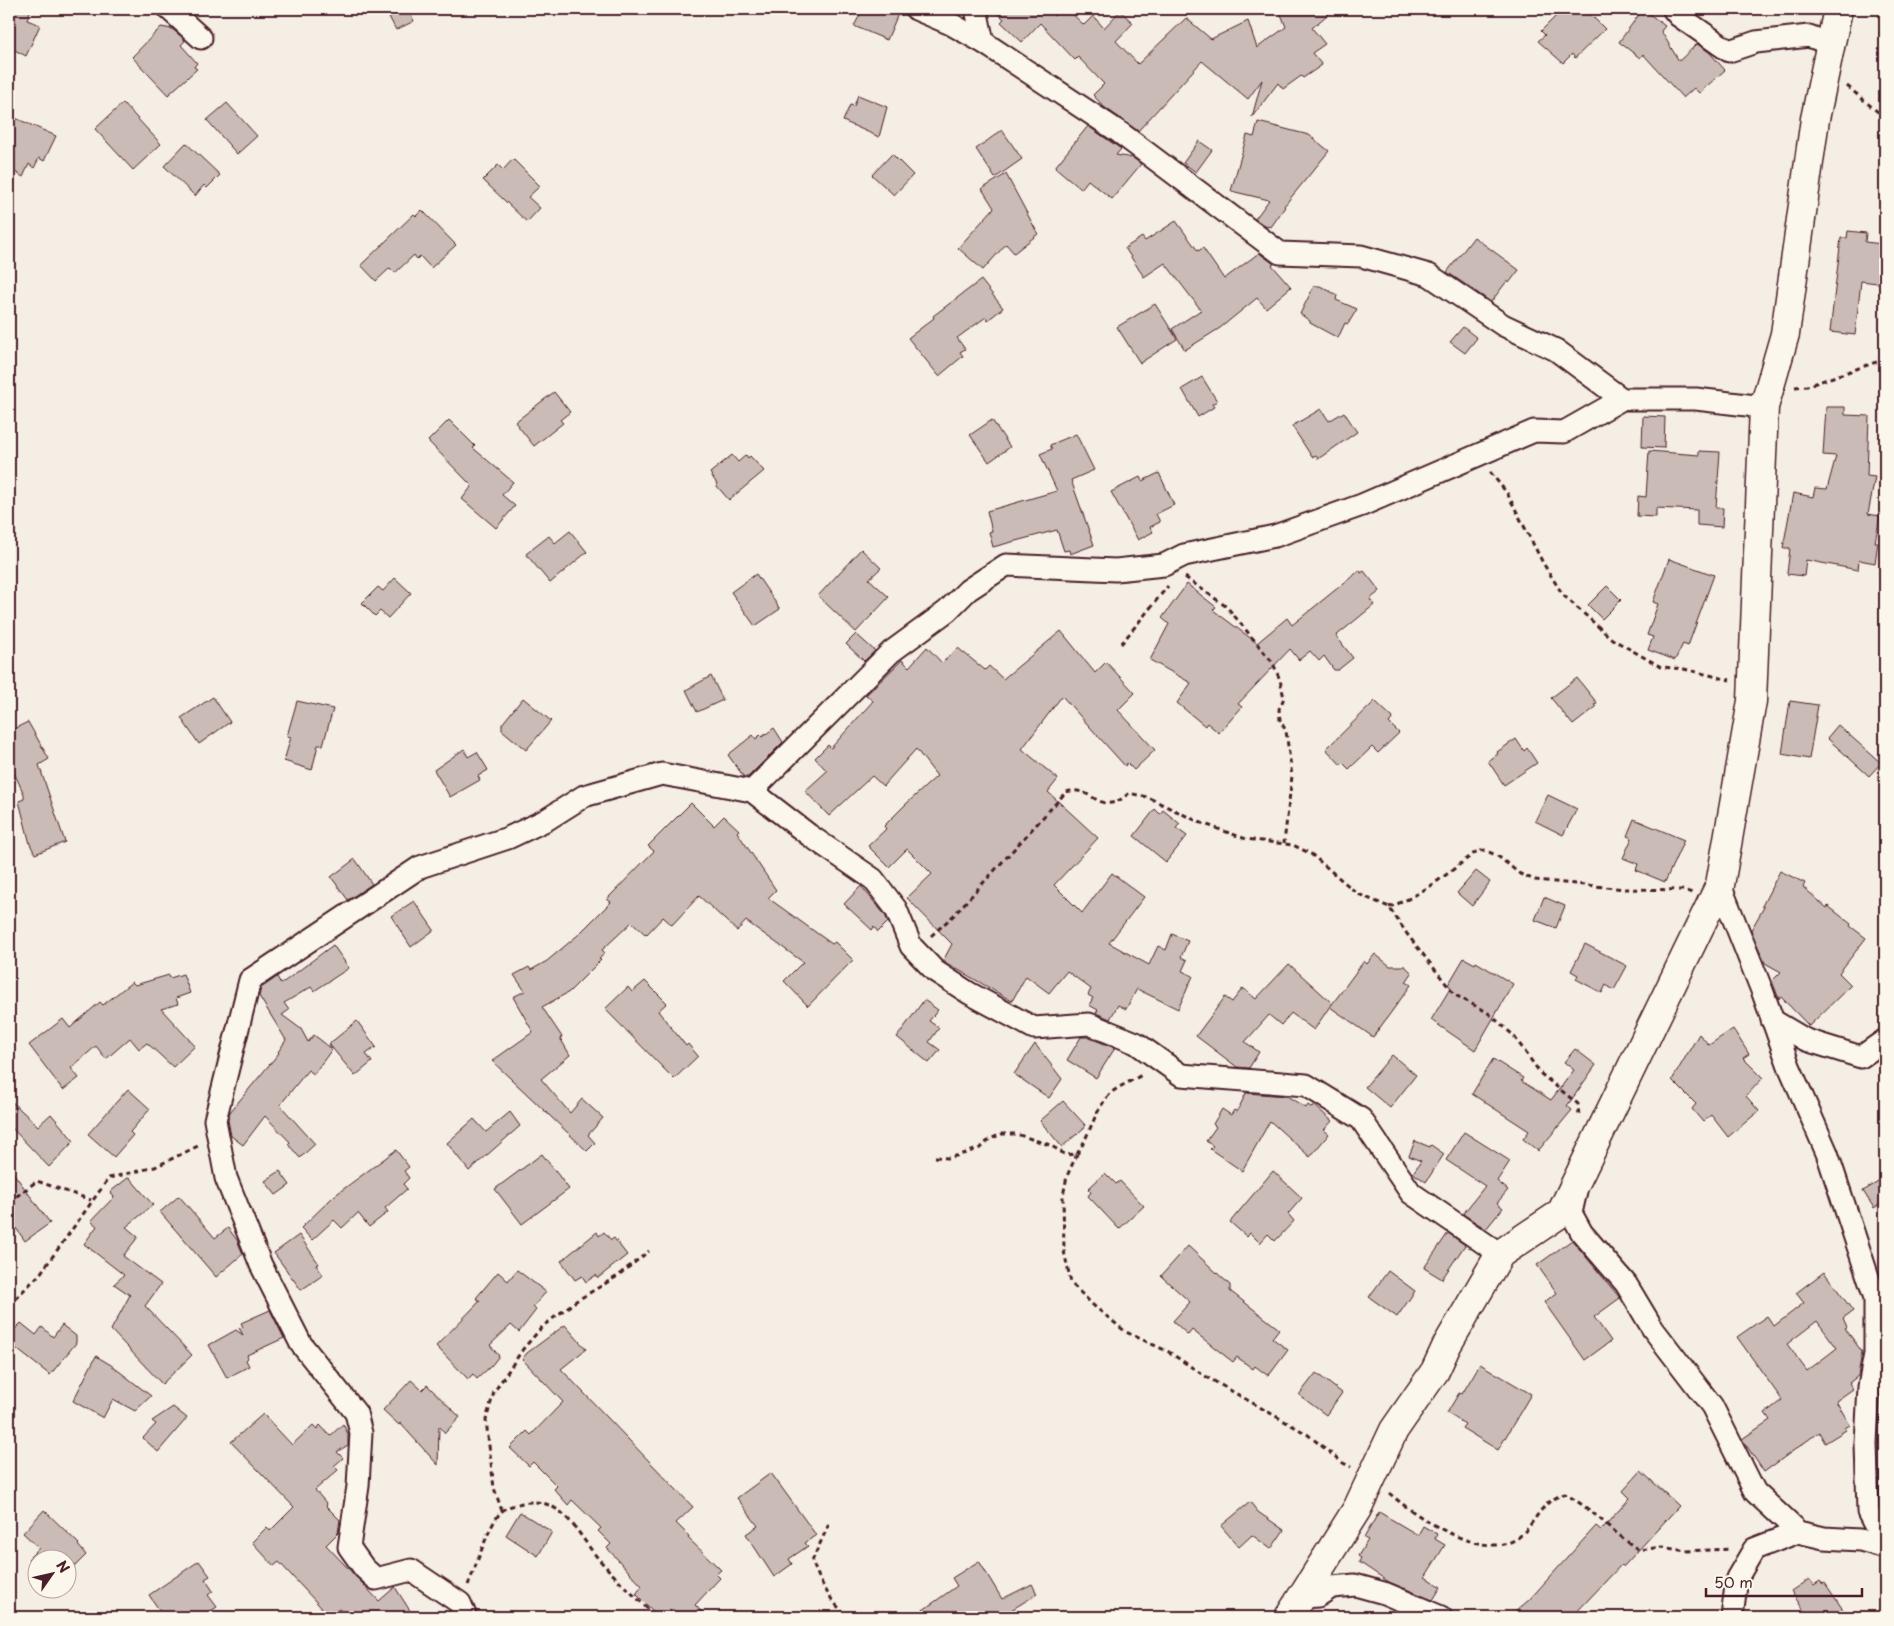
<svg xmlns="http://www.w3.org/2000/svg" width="1894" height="1626" viewBox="0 0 1894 1626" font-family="'Playpen Sans',sans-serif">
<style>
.building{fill:#cabbb6;stroke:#4a1f2b;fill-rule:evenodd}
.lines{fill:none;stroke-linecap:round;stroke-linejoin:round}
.street-casing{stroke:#4a1f2b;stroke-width:25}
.secondary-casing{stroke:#4a1f2b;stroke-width:31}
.path{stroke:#4a1f2b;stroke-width:3;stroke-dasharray:5 4;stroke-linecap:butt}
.street{stroke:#fbf7ec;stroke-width:21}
.secondary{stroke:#fbf7ec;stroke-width:28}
</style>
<rect width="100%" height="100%" fill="#f4eee4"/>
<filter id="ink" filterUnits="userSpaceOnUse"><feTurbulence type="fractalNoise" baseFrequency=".02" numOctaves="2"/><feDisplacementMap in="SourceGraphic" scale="10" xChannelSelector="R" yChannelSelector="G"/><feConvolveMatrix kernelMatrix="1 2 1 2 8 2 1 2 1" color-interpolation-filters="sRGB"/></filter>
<g filter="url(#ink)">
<g class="building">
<polygon points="9,9 31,9 27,20 40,25 26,56 9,47"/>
<polygon points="385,9 408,9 414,21 396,30"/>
<polygon points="863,9 900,9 887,40 854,26"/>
<polygon points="993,9 1053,9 1050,12 1054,16 1060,9 1067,9 1084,25 1093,16 1104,28 1120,11 1133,23 1116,41 1138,64 1186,18 1211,39 1248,21 1257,48 1286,27 1279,9 1334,9 1312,28 1325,44 1312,53 1322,65 1303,78 1301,76 1283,89 1278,83 1252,117 1262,80 1248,99 1202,61 1138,131 1104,107 1093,95 1104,84 1078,57 1075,60 1040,23 1022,42 1001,22 1004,19"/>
<polygon points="1563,9 1585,9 1605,29 1575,58 1572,54 1563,63 1538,41 1545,35 1541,31"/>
<polygon points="1643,9 1665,26 1661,31 1679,61 1697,44 1709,52 1725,70 1699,93 1694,88 1683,98 1643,54 1640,58 1619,42"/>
<polygon points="161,27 172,29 182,37 185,41 181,45 197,63 194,67 197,69 168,95 132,57"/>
<polygon points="858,95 887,107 879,137 843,121 850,105 854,106"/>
<polygon points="123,103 161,144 133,170 95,129"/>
<polygon points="227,103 257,136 237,154 207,120"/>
<polygon points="13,117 56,136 44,161 39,158 34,168 29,164 23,177 9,168 9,126"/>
<polygon points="1258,122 1309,135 1329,151 1284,206 1285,207 1271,227 1268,226 1267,227 1255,219 1269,200 1231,191 1247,135 1254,137"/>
<polygon points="1088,126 1121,149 1116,155 1133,158 1141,164 1112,199 1088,180 1081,189 1055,167"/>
<polygon points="1002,130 1022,159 995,178 976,149"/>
<polygon points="1199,141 1212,150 1196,172 1183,163"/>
<polygon points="186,143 220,175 207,188 204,185 195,196 164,166"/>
<polygon points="892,154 913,175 894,195 872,175"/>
<polygon points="513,159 540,186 528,197 540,208 527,222 483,180 498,165 503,170"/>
<polygon points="1006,174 1038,234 1014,253 1006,244 983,270 958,248 994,208 982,189"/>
<polygon points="422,210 456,245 431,268 420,256 417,259 414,255 395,273 390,268 376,281 361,265 414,214 416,216"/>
<polygon points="1176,221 1198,251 1203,248 1224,279 1259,253 1274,264 1272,265 1291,287 1266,308 1257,298 1220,328 1185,350 1172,329 1201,310 1165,263 1144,277 1125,248 1142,237 1145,241"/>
<polygon points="1848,231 1866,233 1865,242 1882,244 1882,247 1885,248 1885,284 1861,281 1855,335 1830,332 1841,238 1847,238"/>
<polygon points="1474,237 1519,270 1509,283 1507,281 1491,302 1447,272"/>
<polygon points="981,280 1003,308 988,320 986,317 957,338 965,349 960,352 963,356 939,376 908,338 934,318 933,316"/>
<polygon points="1314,286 1320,286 1337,295 1336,300 1357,309 1348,324 1345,323 1338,338 1310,323 1310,321 1300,314"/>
<polygon points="1155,304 1177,339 1140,363 1117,327"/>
<polygon points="1463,327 1477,338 1465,353 1450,342"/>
<polygon points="1202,377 1217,401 1212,404 1214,407 1198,417 1182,389"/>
<polygon points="554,392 570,412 560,420 563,423 534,446 515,422"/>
<polygon points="1826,407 1845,407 1845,415 1869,416 1867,476 1875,477 1868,514 1880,516 1875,542 1878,542 1875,563 1859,560 1858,570 1806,560 1804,576 1787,574 1790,548 1783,548 1793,493 1813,497 1815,488 1827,489 1836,456 1823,455"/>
<polygon points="1321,409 1329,421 1344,412 1357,432 1318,459 1316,455 1312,457 1292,426"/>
<polygon points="1643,416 1665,417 1664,448 1642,447"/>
<polygon points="449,420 475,446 473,448 513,482 502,495 515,506 496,528 462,499 472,486 428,441"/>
<polygon points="992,420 1010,447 989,462 970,435"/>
<polygon points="1076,434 1094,470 1071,480 1094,545 1070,554 1069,550 1064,551 1057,530 993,547 989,532 992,531 987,511 1057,491 1040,454 1052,449 1050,445"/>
<polygon points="1649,451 1699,455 1699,451 1720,452 1716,508 1723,508 1722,527 1697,525 1697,510 1656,508 1656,517 1637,516 1638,496 1646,497"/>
<polygon points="732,455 738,462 746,455 748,458 750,456 764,471 729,500 716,485 717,484 710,473"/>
<polygon points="1159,473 1174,505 1156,514 1160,522 1150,527 1153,532 1138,540 1111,492 1140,477 1142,481"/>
<polygon points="570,531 587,552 550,583 526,554 549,536 555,543"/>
<polygon points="861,549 881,568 869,579 889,597 856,632 818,596"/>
<polygon points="1669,559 1714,575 1688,646 1683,644 1675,660 1648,650 1653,637 1647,635 1658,604 1653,602"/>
<polygon points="1360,570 1361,573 1364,571 1380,591 1370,599 1374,605 1336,636 1353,658 1338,670 1334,670 1324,656 1319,661 1310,651 1299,660 1290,649 1238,704 1242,707 1219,733 1207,723 1205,726 1177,703 1191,683 1150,660 1169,624 1162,618 1187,584 1216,607 1213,610 1257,643 1287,618 1292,625"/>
<polygon points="756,574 780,609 755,626 731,592"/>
<polygon points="395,578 411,593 388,618 380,611 375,616 362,603 378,587 383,591"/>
<polygon points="1607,586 1621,600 1602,619 1588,605"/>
<polygon points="1061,631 1095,673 1106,662 1135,693 1118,710 1155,750 1134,770 1127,763 1125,766 1062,696 1022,749 1058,779 1048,792 1098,838 1054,885 1082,913 1112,873 1144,897 1109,943 1149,965 1158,946 1166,950 1172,934 1188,941 1181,957 1187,960 1182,971 1193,976 1178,1009 1137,989 1126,1009 1118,1005 1110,1019 1096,1013 1098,1010 1089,1005 1093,998 1088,995 1091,989 1067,971 1049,993 1026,976 1012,1001 943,961 952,944 907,898 932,874 907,849 889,867 868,846 886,829 884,826 905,805 937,776 916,749 883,786 872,776 829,816 805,791 827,771 815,758 828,745 831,748 873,701 866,695 902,660 909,667 927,647 942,663 958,648 985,670 989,666 1003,679"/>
<polygon points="856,634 875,651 864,661 846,644"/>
<polygon points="711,676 723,700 697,712 686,690"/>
<polygon points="1577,678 1597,703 1594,705 1596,707 1573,725 1551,698"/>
<polygon points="213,697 230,722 199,744 181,718"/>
<polygon points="523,698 551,721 526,750 502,730 502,724"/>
<polygon points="297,701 333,709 323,745 318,745 312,770 284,761 291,737 287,736"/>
<polygon points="1375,701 1393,718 1389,723 1399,733 1378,753 1372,747 1349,769 1343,763 1341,765 1326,749"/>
<polygon points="1790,701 1818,705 1809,759 1782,754"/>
<polygon points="28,722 49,759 39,765 65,842 35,854 30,844 19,801 24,799 24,794 9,762 9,731"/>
<polygon points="1838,725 1881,763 1869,776 1827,738"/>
<polygon points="774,728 783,742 748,777 744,777 728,755 753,735 756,739 760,735 762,737"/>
<polygon points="1516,739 1524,751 1527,748 1537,763 1504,785 1488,761 1498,754 1497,752"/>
<polygon points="464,749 468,757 477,752 488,770 478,776 480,780 450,797 434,770"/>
<polygon points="1548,795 1577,809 1563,835 1535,821"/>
<polygon points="691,803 714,826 724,816 739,830 737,832 776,890 768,898 832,944 835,942 853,960 808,1006 784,981 803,962 746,921 737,931 699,896 672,925 663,917 646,935 632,922 602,950 605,953 599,959 601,960 569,992 542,1007 562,1037 560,1038 570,1055 541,1079 570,1113 582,1099 603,1118 588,1135 595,1143 587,1151 492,1061 533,1032 513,997 525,991 514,975 529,967 531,970 547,961 578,935 611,902 607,899 654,851 648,846"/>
<polygon points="1155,809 1160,814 1163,810 1180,824 1176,828 1187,836 1166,862 1134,836"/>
<polygon points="1634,819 1684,840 1665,882 1636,870 1638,864 1623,858 1632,838 1627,836"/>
<polygon points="355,859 372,884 348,900 331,877"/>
<polygon points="1476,871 1490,882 1472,906 1457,893"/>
<polygon points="1780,871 1805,883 1803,887 1827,908 1828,906 1851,924 1850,926 1866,938 1839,973 1851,985 1809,1026 1781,997 1779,999 1772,981 1781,972 1765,963 1751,930 1764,907 1762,906"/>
<polygon points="861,886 885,915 888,922 878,932 874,927 872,930 844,904"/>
<polygon points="1544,897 1565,906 1556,928 1535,920"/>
<polygon points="414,901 434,930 411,947 391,916"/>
<polygon points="1585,944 1627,966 1614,990 1606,985 1602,993 1576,979 1578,975 1571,971"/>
<polygon points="333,945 349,968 314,991 311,987 284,1003 289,1010 282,1015 301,1029 308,1042 314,1035 332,1049 314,1074 308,1070 280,1105 315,1144 300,1158 288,1144 290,1142 265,1116 243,1145 231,1136 228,1120 230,1112 279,1053 278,1052 286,1040 259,996 261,988 277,977 281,984"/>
<polygon points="1375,954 1390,966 1405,966 1412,973 1406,982 1411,985 1373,1037 1330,1007 1364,961 1367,964"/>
<polygon points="1464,958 1475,964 1476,962 1513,984 1475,1050 1431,1020 1451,987 1448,985"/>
<polygon points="1289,964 1332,1003 1314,1030 1291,1013 1281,1025 1269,1015 1245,1042 1259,1052 1249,1068 1237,1067 1196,1036 1225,997 1232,1002 1243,988 1256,999"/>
<polygon points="183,974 190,993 176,998 178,1004 161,1009 195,1046 173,1067 147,1043 139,1049 130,1038 106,1059 96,1046 71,1068 79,1078 63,1090 29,1045 63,1019 70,1028 100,1002 103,1005 132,982 135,985 169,975 170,978"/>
<polygon points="645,981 667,1003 658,1011 686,1046 688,1044 698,1056 674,1079 605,1009 628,987 632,992"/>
<polygon points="924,1000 938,1010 929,1021 939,1028 929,1042 940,1050 929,1063 897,1037"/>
<polygon points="357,1021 376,1047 366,1054 372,1062 355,1076 329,1044"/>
<polygon points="1733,1029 1749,1054 1743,1058 1763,1078 1746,1096 1759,1111 1728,1137 1711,1115 1703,1122 1692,1109 1696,1104 1672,1080 1699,1034 1709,1045"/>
<polygon points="1081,1037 1087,1037 1115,1048 1096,1078 1067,1060"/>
<polygon points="1035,1044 1062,1079 1049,1098 1014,1074"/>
<polygon points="1575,1049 1596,1065 1567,1106 1572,1110 1538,1151 1523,1139 1529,1131 1472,1094 1493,1059 1523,1078 1521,1081 1551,1100 1574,1070 1564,1062"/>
<polygon points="1392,1055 1416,1075 1390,1108 1365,1087"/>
<polygon points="128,1089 150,1109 130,1132 133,1135 114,1157 88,1134"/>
<polygon points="1246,1093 1287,1096 1306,1108 1308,1105 1312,1108 1314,1105 1332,1121 1324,1130 1329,1134 1310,1157 1270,1121 1242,1171 1210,1149 1213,1146 1206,1141 1216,1127 1213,1124 1222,1109 1231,1115 1234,1110 1237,1112"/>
<polygon points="9,1099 38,1126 51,1114 74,1141 49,1167 9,1125"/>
<polygon points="1063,1101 1086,1126 1062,1147 1040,1121"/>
<polygon points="510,1112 520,1126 469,1171 447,1143 474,1119 486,1132"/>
<polygon points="1464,1132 1510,1161 1497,1181 1508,1190 1497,1203 1503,1208 1486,1229 1463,1214 1485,1186 1446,1160"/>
<polygon points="1415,1141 1430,1147 1431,1145 1444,1154 1426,1182 1413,1173 1421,1161 1409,1156"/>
<polygon points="396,1150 409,1167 404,1171 409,1178 403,1184 407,1189 385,1208 388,1212 369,1227 358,1213 342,1228 334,1220 312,1240 301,1228 334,1196"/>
<polygon points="542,1154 569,1189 522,1224 495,1189"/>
<polygon points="9,1167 50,1223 25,1241 9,1218"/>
<polygon points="280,1171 290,1185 276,1195 265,1181"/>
<polygon points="1273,1171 1302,1198 1288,1214 1294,1221 1275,1241 1268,1234 1260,1243 1250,1233 1247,1237 1230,1222"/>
<polygon points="1105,1173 1116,1184 1120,1181 1144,1206 1119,1229 1088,1196 1091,1192 1088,1189"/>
<polygon points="129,1177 153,1205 126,1227 138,1237 123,1256 161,1284 145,1306 192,1355 162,1384 111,1330 130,1295 114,1284 124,1275 84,1244 97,1226 91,1221 114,1197 110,1192"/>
<polygon points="1885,1178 1885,1201 1874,1208 1863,1191"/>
<polygon points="179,1196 215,1238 228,1228 237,1240 243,1254 216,1277 160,1212"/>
<polygon points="597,1232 599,1236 604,1232 611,1240 614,1238 627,1255 598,1278 596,1275 586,1282 582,1276 575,1280 561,1261"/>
<polygon points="1448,1233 1465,1245 1442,1279 1424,1268"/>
<polygon points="299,1235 319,1264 316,1265 323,1275 301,1290 274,1253"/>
<polygon points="1572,1240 1620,1298 1594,1317 1611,1341 1585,1360 1544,1302 1557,1293 1537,1265"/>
<polygon points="1188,1246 1230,1285 1230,1291 1279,1329 1272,1338 1288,1350 1270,1374 1267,1375 1255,1366 1253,1369 1237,1357 1233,1362 1192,1330 1188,1335 1173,1321 1190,1302 1161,1276"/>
<polygon points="517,1270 546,1292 533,1307 536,1310 519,1332 511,1325 490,1345 499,1356 491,1366 477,1379 473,1374 468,1379 436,1346 480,1301 476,1298 498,1272 508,1281"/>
<polygon points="1388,1271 1415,1291 1397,1317 1369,1297"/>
<path d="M1824,1272l29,39 -10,7 4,9 -2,1 17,24 -4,24 -9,7 4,6 -17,12 14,24 -5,3 1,2 -21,13 -6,-11 -55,40 -22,-33 28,-19 -5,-7 17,-13 -45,-63 30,-21 7,10 30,-23 -8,-10zM1817,1321l20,27 -30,23 -20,-27z"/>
<polygon points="270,1310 284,1338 247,1355 248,1358 246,1360 249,1366 227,1378 209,1345 236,1330 243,1335 239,1328 243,1327 241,1323"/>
<polygon points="21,1323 36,1335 42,1327 53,1337 62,1325 76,1336 76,1343 50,1375 9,1343 9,1335"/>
<polygon points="565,1325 586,1349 561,1369 693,1507 676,1523 689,1536 688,1538 721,1570 716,1574 720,1578 695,1605 707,1617 659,1617 636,1594 642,1586 607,1548 611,1544 598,1531 601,1528 572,1500 568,1505 554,1489 557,1486 533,1462 529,1466 510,1448 527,1431 531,1435 563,1402 522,1359 527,1353"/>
<polygon points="96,1356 111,1365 151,1396 135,1411 113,1399 103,1418 73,1401"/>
<polygon points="1480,1364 1531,1394 1498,1450 1462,1428 1465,1424 1447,1413 1459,1393 1462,1394"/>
<polygon points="1316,1373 1342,1393 1326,1415 1299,1395"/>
<polygon points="411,1380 422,1390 427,1385 460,1417 445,1433 439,1426 438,1465 400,1423 399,1425 383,1410"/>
<polygon points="173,1407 187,1418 158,1452 143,1438 156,1424 152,1421"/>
<polygon points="263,1414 292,1445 313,1425 317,1429 320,1425 330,1436 343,1424 348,1434 348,1445 337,1452 343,1458 334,1466 338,1470 315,1490 327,1504 326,1506 340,1520 338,1533 326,1545 379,1601 395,1587 414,1617 349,1617 339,1609 330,1617 279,1562 274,1566 252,1542 267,1527 270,1531 294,1507 231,1442"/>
<polygon points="1641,1471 1679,1506 1623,1567 1621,1565 1572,1617 1509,1617 1529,1600 1596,1526 1601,1530 1630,1498 1623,1491"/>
<polygon points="771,1473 816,1535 805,1543 808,1546 789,1559 792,1564 774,1577 746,1534 758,1526 737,1498"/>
<polygon points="1250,1502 1258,1512 1284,1530 1271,1549 1252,1535 1239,1547 1221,1526"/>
<polygon points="44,1510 79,1544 78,1545 86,1555 68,1573 68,1558 38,1558 38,1568 28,1559 39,1548 23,1533"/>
<polygon points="520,1512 552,1532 538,1556 506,1535"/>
<polygon points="1379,1512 1418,1535 1423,1526 1437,1534 1435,1539 1445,1545 1425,1577 1441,1587 1433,1600 1389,1582 1359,1562 1361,1558 1358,1556 1368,1540 1364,1538"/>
<polygon points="199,1561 210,1576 205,1579 213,1591 208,1595 217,1607 201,1617 164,1617 149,1595"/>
<polygon points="979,1561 1002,1599 1032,1584 1037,1594 1000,1617 913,1617 957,1586 952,1578"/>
<polygon points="1809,1579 1814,1585 1820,1581 1823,1584 1825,1583 1848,1617 1808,1617 1791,1591"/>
</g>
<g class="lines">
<g class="street-casing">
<g id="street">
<polyline points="169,9 201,38"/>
<polyline points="916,9 951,24 983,42 1119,132 1280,253 1361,256 1429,275 1503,325 1556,350 1622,399"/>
<polyline points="976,9 983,42"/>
<polyline points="1673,9 1679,16 1729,51 1756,42 1809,36 1830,44"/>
<polyline points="752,791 809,835 873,879 896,909 911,946 935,971 969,993 1034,1028 1089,1024 1136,1043 1181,1075 1306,1085 1361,1119 1411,1193 1500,1254"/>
<polyline points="1720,885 1763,993 1789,1066 1827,1153 1875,1298 1875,1354 1869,1387 1866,1443 1868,1512 1885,1545"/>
<polyline points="1772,1020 1806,1040 1861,1057 1885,1040"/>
<polyline points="1576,1191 1571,1213 1582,1233 1626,1284 1653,1329 1712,1406 1755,1492 1798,1532 1824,1538 1860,1540 1885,1547"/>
<polyline points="1303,1597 1318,1596 1332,1587 1355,1585 1384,1593 1441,1617"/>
<polyline points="466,1617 460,1603 411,1570 376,1579 364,1568 349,1547 358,1486 361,1433 356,1413 301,1344 261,1265 226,1178 215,1120 250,980 420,867 508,838 546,820 584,796 662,774 752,791 891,652 947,611 968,590 1006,565 1116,570 1164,565 1184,555 1275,536 1362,505 1534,431 1564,432 1622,399 1696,399 1764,407"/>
<polyline points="1732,1617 1737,1578 1754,1549 1798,1532"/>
</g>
</g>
<g class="secondary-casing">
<polyline id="secondary" points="1289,1617 1357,1509 1394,1430 1435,1371 1447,1345 1500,1254 1561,1213 1720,885 1752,701 1764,407 1785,334 1815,119 1838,9"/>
</g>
<g class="path">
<polyline points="1847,86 1885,118"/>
<polyline points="1795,387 1807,386 1885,359"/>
<polyline points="1490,472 1507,493 1543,563 1563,595 1612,639 1661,667 1684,669 1730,680"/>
<polyline points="1185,577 1227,607 1273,663 1280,680 1284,698 1279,709 1280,720 1286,731 1292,776 1284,843"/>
<polyline points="1121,644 1168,586"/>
<path d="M1389,907c34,-12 59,-34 87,-55l9,-2 14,7 21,17 15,6 90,9 59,1 8,3"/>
<path d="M931,936l23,-21 112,-123c28,-8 33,28 63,1l18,4 52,25 47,17 47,6 18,9 47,40 31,13 18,27 48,61 32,17 26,23 28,39 37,30 1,14"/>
<polyline points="1077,1154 1067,1176 1063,1196 1064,1251 1071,1283 1094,1306 1126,1332 1169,1352 1205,1376 1307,1434 1343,1463 1351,1467"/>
<path d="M935,1157l14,1 17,-5 14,-5 10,-9 12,-5h14l34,11 16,10 11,-1c13,-19 18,-46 35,-62 9,-7 22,-12 31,-18"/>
<polyline points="9,1202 37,1181 91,1200"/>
<polyline points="9,1305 40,1274 109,1178 155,1167 200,1145"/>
<path d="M1389,1493c26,23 96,71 130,44 17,-14 22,-37 46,-43 28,15 48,39 74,56l23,-3 24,4 45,-2"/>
<polyline points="502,1511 494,1488 486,1420 494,1392 523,1349 543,1326 576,1301 616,1277 649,1251"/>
<path d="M829,1524l-17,37c9,23 18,40 36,56"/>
<path d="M468,1585c8,-18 20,-59 33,-73 5,-5 14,-7 21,-9 40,-8 54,29 75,54 18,21 39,40 59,60"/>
</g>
<use href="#street" class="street"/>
<use href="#secondary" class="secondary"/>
</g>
</g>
<rect width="1894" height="1626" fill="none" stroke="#fbf7ec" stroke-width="30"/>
<rect x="15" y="15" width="1864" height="1596" fill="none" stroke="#4a1f2b" stroke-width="2" filter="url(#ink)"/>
<g transform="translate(52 1574) rotate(56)"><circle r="24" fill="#fbf7ec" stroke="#b4a19f"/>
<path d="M0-4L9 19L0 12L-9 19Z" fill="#4a1f2b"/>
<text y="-8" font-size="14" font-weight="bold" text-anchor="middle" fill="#4a1f2b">N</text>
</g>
<path d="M1706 1588v8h156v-8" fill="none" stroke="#4a1f2b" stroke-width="2.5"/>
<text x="1714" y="1588" font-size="15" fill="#4a1f2b" stroke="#fbf7ec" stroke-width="4" paint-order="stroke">50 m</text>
</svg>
